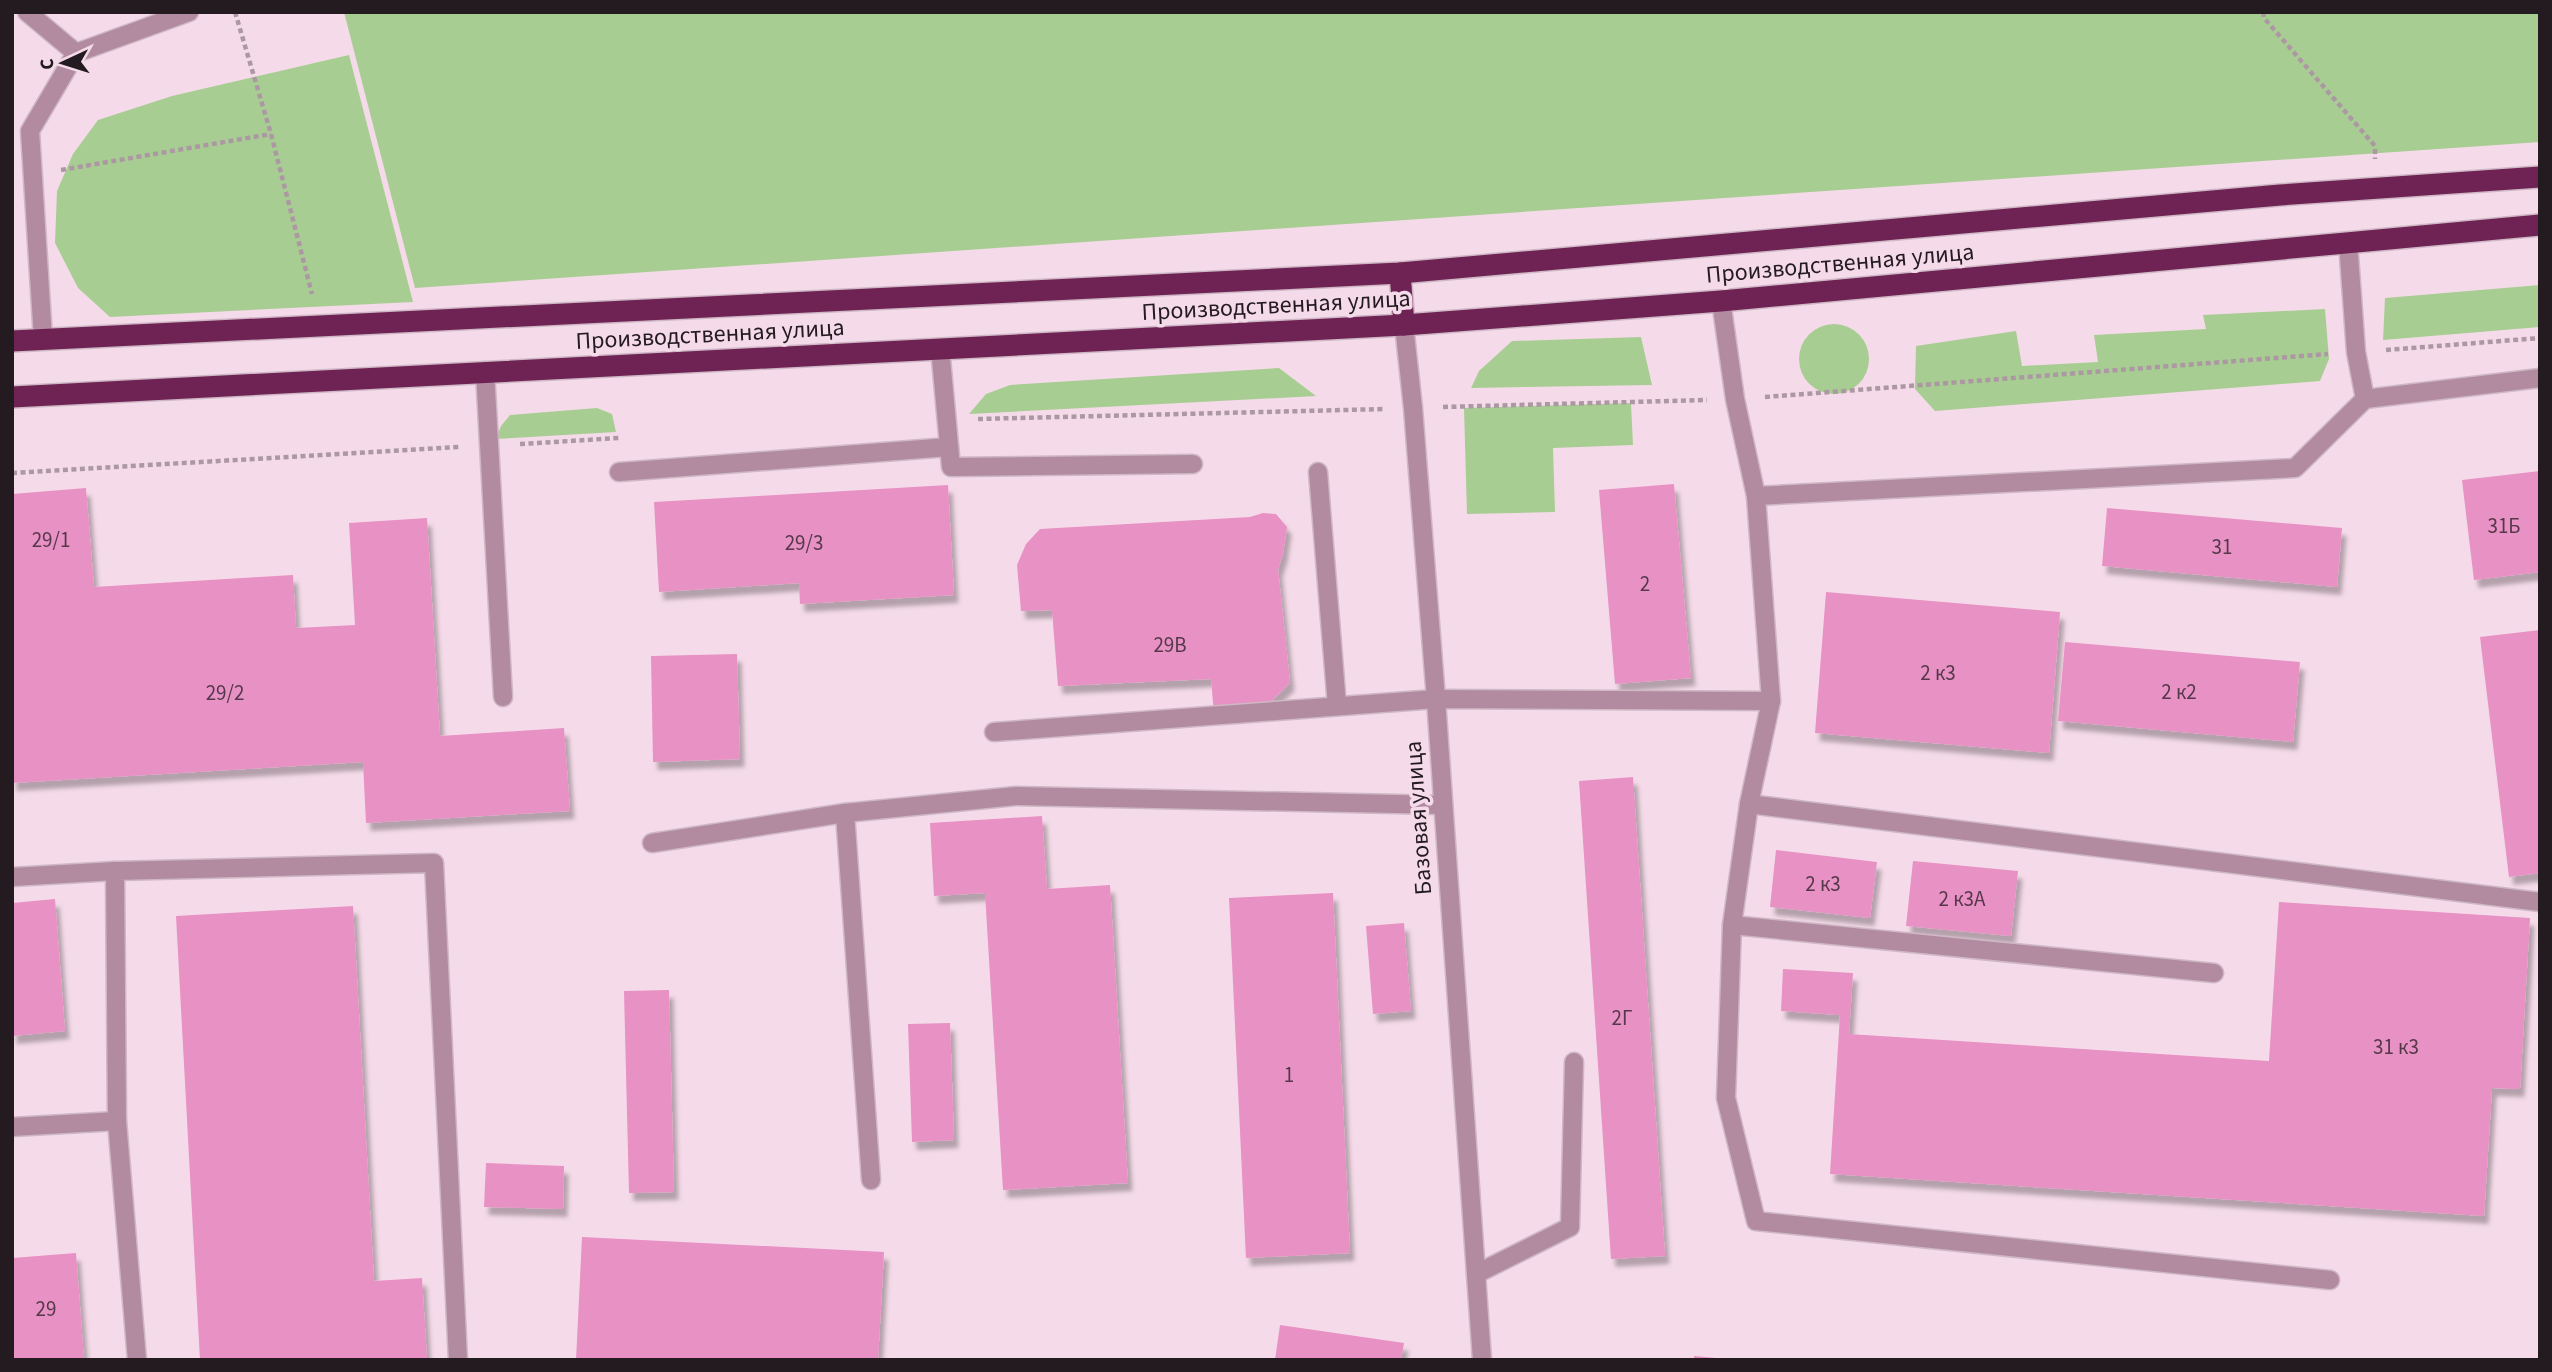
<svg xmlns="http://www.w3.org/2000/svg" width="2552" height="1372" viewBox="0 0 2552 1372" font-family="'Source Sans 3',sans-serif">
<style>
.green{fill:#a8cd93}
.building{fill:#e891c4;filter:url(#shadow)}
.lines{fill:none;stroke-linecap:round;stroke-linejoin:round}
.lane-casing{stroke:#cfb8c5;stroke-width:21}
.street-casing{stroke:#cfb8c5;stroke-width:21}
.highway-casing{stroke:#cfb8c5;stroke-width:24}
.path{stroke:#ac98a3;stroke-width:4.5;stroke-dasharray:5 3.5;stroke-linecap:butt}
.lane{stroke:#b28ba1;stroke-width:18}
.street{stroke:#b28ba1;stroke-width:18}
.highway{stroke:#6f2355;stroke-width:21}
.labels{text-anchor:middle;stroke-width:7;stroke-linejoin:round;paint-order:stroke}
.number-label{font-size:21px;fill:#553849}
.street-label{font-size:24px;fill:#241b20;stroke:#f5dbe9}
</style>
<defs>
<filter id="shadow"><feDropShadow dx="4.5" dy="8" stdDeviation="2" flood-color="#0004"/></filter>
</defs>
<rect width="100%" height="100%" fill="#f5dbe9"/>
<g class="green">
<polygon points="344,12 2540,12 2540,142 415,288"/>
<polygon points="349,55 413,302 110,317 78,288 55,243 57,191 73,154 98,120 172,96"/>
<polygon points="2540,285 2540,327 2383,340 2385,298"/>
<polygon points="2325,309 2329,359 2320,381 1935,411 1915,389 1916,346 2016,331 2022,366 2098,362 2094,335 2206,329 2203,315"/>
<circle cx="1834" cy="359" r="35"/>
<polygon points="1641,337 1652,385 1471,388 1479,371 1512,341"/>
<polygon points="1279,368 1316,396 969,414 986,394 1010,385"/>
<polygon points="1631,403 1633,445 1553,448 1555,512 1467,514 1464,408"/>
<polygon points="597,408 612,414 616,432 496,439 501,426 510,415"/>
</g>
<g class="building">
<polygon points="2540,471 2540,572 2474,580 2462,480"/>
<polygon points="1674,484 1691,678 1615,684 1599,490"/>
<polygon points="948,485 954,595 800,604 799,583 659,592 654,502"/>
<polygon points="86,488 94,587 293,575 296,628 355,625 349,523 427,518 440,736 564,728 570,811 366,823 363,762 12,783 12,494"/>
<polygon points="2107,508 2342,528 2337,587 2102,566"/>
<polygon points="1263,513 1276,514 1287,527 1283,554 1278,569 1290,683 1261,711 1214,714 1211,679 1058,686 1052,610 1021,611 1017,565 1026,544 1040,529 1250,517"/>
<polygon points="1826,592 2060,612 2049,753 1815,733"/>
<polygon points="2540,630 2540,873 2509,877 2480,637"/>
<polygon points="2065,642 2300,662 2293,742 2058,721"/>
<polygon points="737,654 740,759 653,762 651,656"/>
<polygon points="1633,777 1665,1256 1611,1259 1579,781"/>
<polygon points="1042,816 1047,889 1110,885 1128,1183 1003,1190 985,893 934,896 930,823"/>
<polygon points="1776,850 1877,862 1870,918 1770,907"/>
<polygon points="1913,861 2018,871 2011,936 1906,926"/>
<polygon points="1333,893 1350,1253 1246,1258 1229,898"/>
<polygon points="55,899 65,1031 12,1036 12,903"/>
<polygon points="2279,902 2530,918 2520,1089 2492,1088 2484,1216 1830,1174 1840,1015 1781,1011 1783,969 1853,973 1849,1034 2269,1061"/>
<polygon points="353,906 374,1281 422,1278 427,1360 200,1360 176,916"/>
<polygon points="1404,923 1411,1011 1373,1014 1366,926"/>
<polygon points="669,990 674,1192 629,1193 624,991"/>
<polygon points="950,1023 954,1140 912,1142 908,1024"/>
<polygon points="486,1163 564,1166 563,1209 484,1207"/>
<polygon points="582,1237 884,1252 878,1360 576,1360"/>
<polygon points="76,1253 84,1360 12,1360 12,1258"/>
<polygon points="1280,1325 1404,1343 1401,1360 1275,1360"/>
<polygon points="1694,1356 1716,1358 1716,1360 1694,1360"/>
</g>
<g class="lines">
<g class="lane-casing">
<g id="lane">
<polyline points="2348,242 2356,352 2365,399"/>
<polyline points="1721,301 1735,399 1756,496 1771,701"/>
<polyline points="940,348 951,467 1193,464"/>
<polyline points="485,371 503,697"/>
<polyline points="619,472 949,447"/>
<polyline points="1318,472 1337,706"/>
<polyline points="1756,496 2295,468 2365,399 2540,378"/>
<polyline points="994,732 1436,699 1771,701 1749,804 2540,902"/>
<polyline points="1749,804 1732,925 2214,973"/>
<polyline points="652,843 845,813"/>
<polyline points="12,877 115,871"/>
<polyline points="1732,925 1726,1098 1756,1221 2330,1280"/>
<polyline points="12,1127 117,1121"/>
<polyline points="871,1180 845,813 1016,796 1443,805"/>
<polyline points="1476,1274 1570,1227 1574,1062"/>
<polyline points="137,1360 117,1121 115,871 434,863 458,1360"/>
</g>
</g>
<g class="street-casing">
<g id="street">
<polyline points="27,12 76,53"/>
<polyline points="1404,325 1413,408 1436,699 1482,1360"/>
<polyline points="43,339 30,131 76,53 189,12"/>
</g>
</g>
<g class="highway-casing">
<g id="highway">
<polyline points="1400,273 1404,325"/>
<polyline points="12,341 1400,273 2280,195 2540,177"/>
<polyline points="12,397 1404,325 1721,301 2540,225"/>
</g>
</g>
<g class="path">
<polyline points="235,12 271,134 312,294"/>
<polyline points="2263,12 2264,18 2375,146 2375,159"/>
<polyline points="61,170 271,134"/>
<polyline points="2386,350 2540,338"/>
<polyline points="1765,397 2328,354"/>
<polyline points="1443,407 1707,400"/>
<polyline points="978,419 1385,409"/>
<polyline points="520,444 619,438"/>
<polyline points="12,473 459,447"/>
</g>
<use href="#lane" class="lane"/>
<use href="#street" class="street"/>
<use href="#highway" class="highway"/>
</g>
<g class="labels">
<g class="number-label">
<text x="2504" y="533">31Б</text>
<text x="51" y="547">29/1</text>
<text x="804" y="550">29/3</text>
<text x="2222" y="554">31</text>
<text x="1645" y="591">2</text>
<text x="1170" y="652">29В</text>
<text x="1938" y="680">2 к3</text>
<text x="2179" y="699">2 к2</text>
<text x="225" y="700">29/2</text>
<text x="1823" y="891">2 к3</text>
<text x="1962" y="906">2 к3А</text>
<text x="1622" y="1025">2Г</text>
<text x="2396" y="1054">31 к3</text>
<text x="1289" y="1082">1</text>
<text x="46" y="1316">29</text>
</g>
<g class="street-label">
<text transform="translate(1840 263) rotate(-5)" y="8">Производственная улица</text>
<text transform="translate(1276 305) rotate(-3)" y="8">Производственная улица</text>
<text transform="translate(710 334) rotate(-3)" y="8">Производственная улица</text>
<text transform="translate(1418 818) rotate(-94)" y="8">Базовая улица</text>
</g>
</g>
<rect width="2552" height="1372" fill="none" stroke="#241b20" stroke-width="28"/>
<g transform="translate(63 63) rotate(266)" stroke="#f5dbe9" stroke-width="5" paint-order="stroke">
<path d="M0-5L12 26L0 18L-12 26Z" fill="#241b20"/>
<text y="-10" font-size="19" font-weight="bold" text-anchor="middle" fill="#241b20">С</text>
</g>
</svg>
